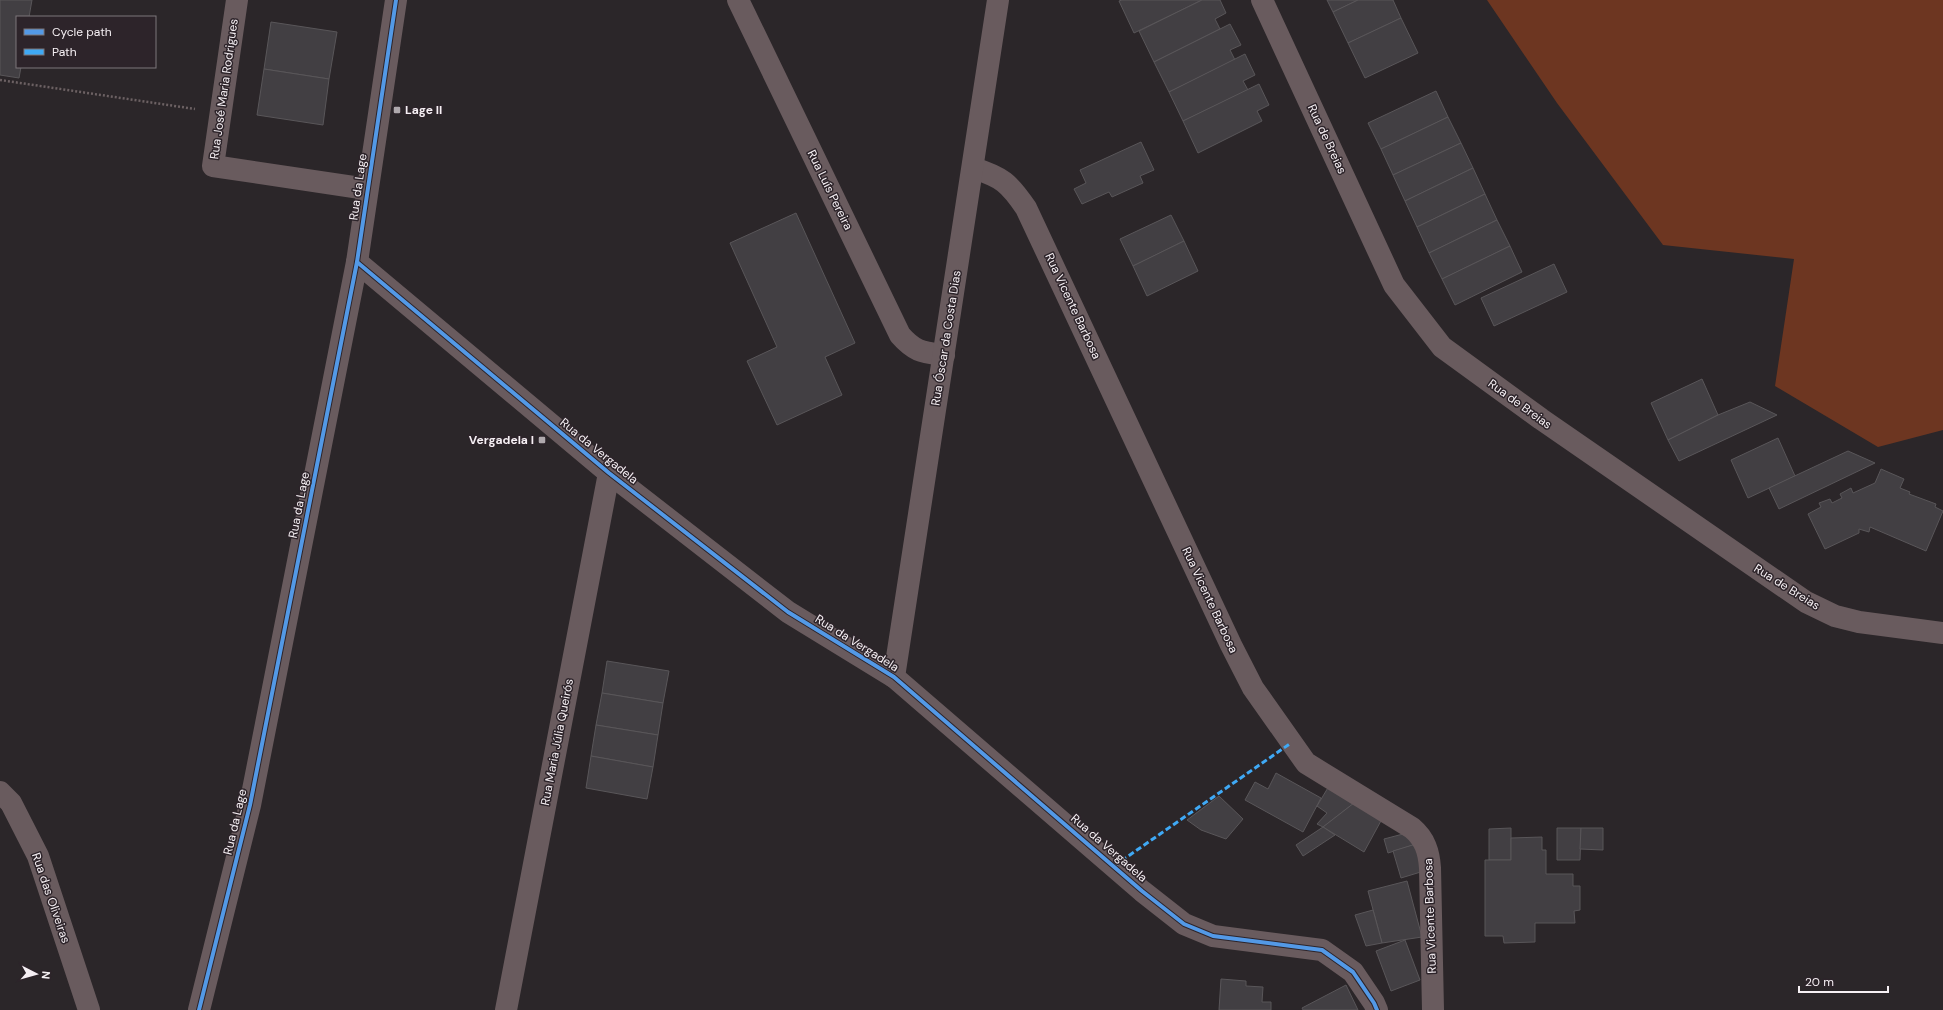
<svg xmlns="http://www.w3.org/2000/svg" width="1943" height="1010" viewBox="0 0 1943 1010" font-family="'DM Sans',sans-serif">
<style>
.green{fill:#6d3621}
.building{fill:#423f43;stroke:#595659}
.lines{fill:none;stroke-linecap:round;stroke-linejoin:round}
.path{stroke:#6c6163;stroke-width:2.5;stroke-dasharray:2 2;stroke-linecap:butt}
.minor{stroke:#695b5e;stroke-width:22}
.quiet{stroke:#3fa9f5;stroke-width:3;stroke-dasharray:6 3;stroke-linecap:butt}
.cycleway-casing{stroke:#2d242a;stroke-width:6}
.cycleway{stroke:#5399e6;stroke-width:4}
.poi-dot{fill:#afa9ad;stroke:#2d242a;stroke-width:1.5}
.labels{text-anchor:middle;stroke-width:3;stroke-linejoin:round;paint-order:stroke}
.street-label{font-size:12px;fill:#f6f0f4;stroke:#2d242a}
.poi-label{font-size:12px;font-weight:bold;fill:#f6f0f4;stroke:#2d242a;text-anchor:start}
</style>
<rect width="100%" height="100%" fill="#2b2629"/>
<polygon class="green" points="1487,0 1943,0 1943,430 1878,447 1775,386 1794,259 1663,245 1557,103"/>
<g class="building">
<polygon points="0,0 32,0 29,17 17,17 17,67 21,67 19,78 0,75"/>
<polygon points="1122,0 1202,0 1134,33 1119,1"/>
<polygon points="1202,0 1220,0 1226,13 1215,19 1220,29 1154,62 1139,31"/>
<polygon points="1327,0 1358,0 1333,12"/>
<polygon points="1358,0 1393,0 1401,18 1348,43 1333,12"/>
<polygon points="1401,18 1418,53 1365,78 1348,43"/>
<polygon points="271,22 337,32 329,79 264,69"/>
<polygon points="1230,24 1241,45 1230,50 1235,60 1169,92 1154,62"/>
<polygon points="1245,54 1255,75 1243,81 1248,90 1183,121 1169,92"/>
<polygon points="264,69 329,79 323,125 257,115"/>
<polygon points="1259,84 1269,105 1257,111 1262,121 1198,153 1183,121"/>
<polygon points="1436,91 1448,117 1381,149 1368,123"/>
<polygon points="1448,117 1461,143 1393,175 1381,149"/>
<polygon points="1141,142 1154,170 1140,176 1143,183 1112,197 1109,192 1082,204 1074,189 1086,183 1080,170"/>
<polygon points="1461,143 1473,168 1405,201 1393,175"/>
<polygon points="1473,168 1485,194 1417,227 1405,201"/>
<polygon points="1485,194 1497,220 1429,253 1417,227"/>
<polygon points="796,213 855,343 825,357 842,395 777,425 747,361 777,347 730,243"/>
<polygon points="1171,215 1184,241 1133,266 1120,239"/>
<polygon points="1497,220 1510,246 1442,279 1429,253"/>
<polygon points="1184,241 1198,271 1147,296 1133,266"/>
<polygon points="1510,246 1522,272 1455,305 1442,279"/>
<polygon points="1554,264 1567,292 1494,326 1481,298"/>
<polygon points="1702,379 1718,415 1668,440 1651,403"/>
<polygon points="1750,402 1777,415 1679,461 1668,440 1718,415"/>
<polygon points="1778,438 1795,476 1748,498 1731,460"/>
<polygon points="1848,451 1875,463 1779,509 1769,488"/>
<polygon points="1881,469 1904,479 1900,488 1910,492 1909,494 1936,504 1935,507 1943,511 1926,551 1870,527 1869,532 1859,529 1859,533 1825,549 1808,514 1821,507 1819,503 1830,499 1832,503 1842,498 1840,494 1851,488 1853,493 1875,483"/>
<polygon points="607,661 669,671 663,703 602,693"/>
<polygon points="602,693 663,703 658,735 596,725"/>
<polygon points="596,725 658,735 653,767 591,756"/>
<polygon points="591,756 653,767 647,799 586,788"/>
<polygon points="1276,773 1321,798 1303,832 1245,800 1255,782 1268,789"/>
<polygon points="1329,786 1354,803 1323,827 1317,824 1327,813 1317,806"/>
<polygon points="1219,796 1243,819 1226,839 1201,830 1187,820"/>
<polygon points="1354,803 1382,819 1364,852 1323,827"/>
<polygon points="1323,827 1335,835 1303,856 1296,845"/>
<polygon points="1511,828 1511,860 1489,860 1489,829"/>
<polygon points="1557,828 1581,828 1580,860 1557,860"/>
<polygon points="1581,828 1603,828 1603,850 1580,849"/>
<polygon points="1403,834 1416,844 1388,853 1384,839"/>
<polygon points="1542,837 1542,850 1546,850 1546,874 1573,874 1573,886 1580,886 1580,910 1574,911 1575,923 1535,923 1535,942 1504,943 1503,936 1485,936 1485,860 1511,860 1511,838"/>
<polygon points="1416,844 1424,871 1401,878 1393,851"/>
<polygon points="1407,881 1422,937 1382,943 1368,891"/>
<polygon points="1373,910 1382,943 1366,946 1355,915"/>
<polygon points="1405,940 1420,980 1391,991 1376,951"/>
<polygon points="1221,979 1246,981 1246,986 1263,987 1262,1002 1271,1002 1271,1010 1219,1010"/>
<polygon points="1346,985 1358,1010 1303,1010 1302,1008"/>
</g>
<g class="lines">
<polyline class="path" points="0,80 195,109"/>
<g class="minor">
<polyline points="237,0 213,166 367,189"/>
<path d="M738,0l162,335c15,17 22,17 44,20"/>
<polyline points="1262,0 1394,285 1442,347 1541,419 1806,602 1835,616 1859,622 1943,633"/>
<path d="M973,168c29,9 36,15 53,40l205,437 22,43 53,75 106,65c13,11 17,24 18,40l3,142"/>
<polyline points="357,262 609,473 788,612 894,677 1142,891 1184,924 1213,936 1322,950 1353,972 1374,1003 1377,1010"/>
<polyline points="894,677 998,0"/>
<polyline points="0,792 11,803 38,856 89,1010"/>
<polyline points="199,1010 250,805 357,262 396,0"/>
<polyline points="506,1010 609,473"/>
</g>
<polyline class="quiet" points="1114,866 1291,743"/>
<g class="cycleway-casing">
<g id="cycleway">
<polyline points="357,262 609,473 788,612 894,677 1142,891 1184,924 1213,936 1322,950 1353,972 1374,1003 1377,1010"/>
<polyline points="199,1010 250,805 357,262 396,0"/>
</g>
</g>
<use href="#cycleway" class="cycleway"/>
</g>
<g class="poi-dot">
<rect x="393" y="106" width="8" height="8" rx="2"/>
<rect x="538" y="436" width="8" height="8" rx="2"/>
</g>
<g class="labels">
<g class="street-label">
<text transform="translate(224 89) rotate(-82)" y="4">Rua José Maria Rodrigues</text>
<text transform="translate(1327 139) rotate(65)" y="4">Rua de Breias</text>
<text transform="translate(358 187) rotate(-82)" y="4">Rua da Lage</text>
<text transform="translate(830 190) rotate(64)" y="4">Rua Luís Pereira</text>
<text transform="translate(1073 306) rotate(65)" y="4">Rua Vicente Barbosa</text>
<text transform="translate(946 338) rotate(-81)" y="4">Rua Óscar da Costa Dias</text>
<text transform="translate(1520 404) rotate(36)" y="4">Rua de Breias</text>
<text transform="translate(599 451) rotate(39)" y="4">Rua da Vergadela</text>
<text transform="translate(299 505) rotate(-79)" y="4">Rua da Lage</text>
<text transform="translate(1787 587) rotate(32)" y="4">Rua de Breias</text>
<text transform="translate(1210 600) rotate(65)" y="4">Rua Vicente Barbosa</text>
<text transform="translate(857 643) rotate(32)" y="4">Rua da Vergadela</text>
<text transform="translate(557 742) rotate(-79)" y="4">Rua Maria Júlia Queirós</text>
<text transform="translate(235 822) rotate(-77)" y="4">Rua da Lage</text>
<text transform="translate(1109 848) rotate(41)" y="4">Rua da Vergadela</text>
<text transform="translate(51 898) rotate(71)" y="4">Rua das Oliveiras</text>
<text transform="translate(1430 916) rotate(-92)" y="4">Rua Vicente Barbosa</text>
</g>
<g class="poi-label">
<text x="405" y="114">Lage II</text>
<text x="534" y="444" text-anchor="end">Vergadela I</text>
</g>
</g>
<rect x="16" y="16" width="140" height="52" fill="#2d242a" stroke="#7d767b"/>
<rect x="24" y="29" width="20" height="6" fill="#5399e6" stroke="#7d767b"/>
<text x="52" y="36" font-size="12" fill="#f6f0f4">Cycle path</text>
<rect x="24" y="49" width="20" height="6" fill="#3fa9f5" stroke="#7d767b"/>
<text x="52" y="56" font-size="12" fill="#f6f0f4">Path</text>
<g transform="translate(36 974) rotate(96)" stroke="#2d242a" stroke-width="3" paint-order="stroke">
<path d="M0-3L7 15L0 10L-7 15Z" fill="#f6f0f4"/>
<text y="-6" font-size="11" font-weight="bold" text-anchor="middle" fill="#f6f0f4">N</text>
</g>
<path d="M1799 986v6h89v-6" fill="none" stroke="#f6f0f4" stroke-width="2"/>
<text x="1805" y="986" font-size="12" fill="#f6f0f4" stroke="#2d242a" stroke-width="3" paint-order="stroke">20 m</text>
</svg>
